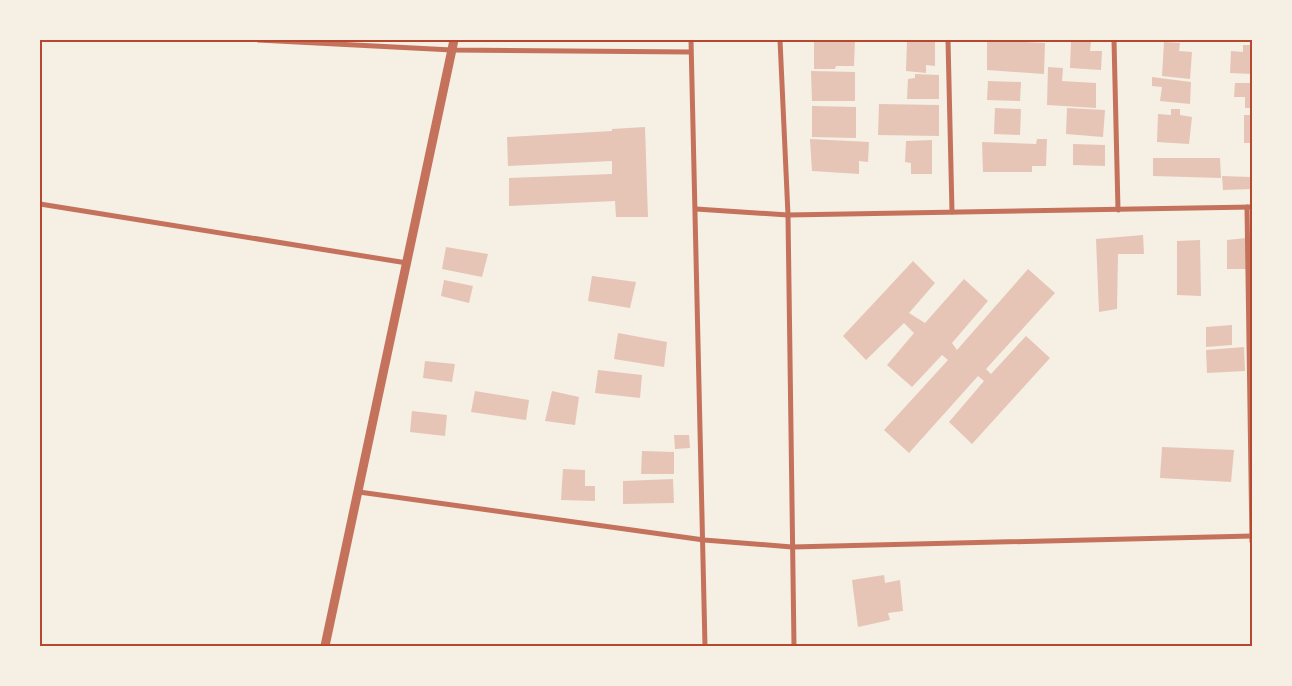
<svg xmlns="http://www.w3.org/2000/svg" width="1292" height="686" viewBox="0 0 1292 686" font-family="Overpass,sans-serif">
<style>
.building{fill:#e6c5b7}
.lines{fill:none;stroke-linecap:round;stroke-linejoin:round}
.minor{stroke:#c5725c;stroke-width:5}
.tertiary{stroke:#c5725c;stroke-width:9}
.neatline{fill:none;stroke:#b5482f;stroke-width:2}
</style>
<rect width="100%" height="100%" fill="#f6efe4"/>
<g class="building">
<polygon points="814,40 855,40 854,66 836,66 835,69 814,69"/>
<polygon points="907,40 935,40 935,66 926,65 926,73 906,71"/>
<polygon points="987,40 1045,43 1044,74 987,70"/>
<polygon points="1071,41 1091,41 1090,51 1102,51 1101,70 1070,68"/>
<polygon points="1164,42 1180,43 1179,51 1192,52 1190,79 1162,76"/>
<polygon points="1243,45 1252,45 1252,74 1230,73 1231,51 1243,52"/>
<polygon points="1048,67 1063,68 1062,81 1096,83 1096,108 1047,105"/>
<polygon points="811,71 855,72 855,101 812,101"/>
<polygon points="915,74 939,75 939,99 907,99 908,79 915,78"/>
<polygon points="1152,77 1191,82 1190,104 1160,101 1162,87 1152,86"/>
<polygon points="988,81 1021,82 1020,101 987,100"/>
<polygon points="1235,83 1252,83 1252,108 1245,108 1245,97 1234,97"/>
<polygon points="879,104 939,105 939,136 878,135"/>
<polygon points="812,106 856,107 856,138 812,137"/>
<polygon points="995,108 1021,109 1020,135 994,134"/>
<polygon points="1067,108 1105,110 1103,137 1066,134"/>
<polygon points="1171,109 1180,109 1180,115 1192,117 1189,144 1157,142 1158,114 1171,115"/>
<rect x="1244" y="115" width="8" height="28"/>
<polygon points="645,127 648,217 616,217 615,201 509,206 509,178 612,174 612,161 508,166 507,137 612,131 612,129"/>
<polygon points="810,139 869,142 868,162 859,161 859,174 812,171"/>
<polygon points="1037,139 1047,139 1046,166 1032,166 1032,172 983,172 982,142 1036,144"/>
<polygon points="932,140 932,174 911,174 911,163 905,162 906,141"/>
<polygon points="1073,144 1105,145 1105,166 1073,165"/>
<polygon points="1153,158 1220,158 1221,178 1153,176"/>
<polygon points="1222,176 1251,177 1252,189 1223,190"/>
<polygon points="1143,235 1144,254 1118,254 1117,309 1099,312 1096,239"/>
<polygon points="1246,238 1246,269 1227,269 1227,240"/>
<polygon points="1200,240 1201,296 1177,295 1177,241"/>
<polygon points="446,247 488,254 482,277 442,269"/>
<polygon points="913,261 935,283 909,313 925,323 964,279 988,301 952,343 957,350 1028,269 1055,293 986,369 991,374 1026,336 1050,358 972,444 949,422 984,381 978,376 909,453 884,430 948,360 942,355 912,387 887,365 914,333 904,323 866,360 843,336"/>
<polygon points="592,276 636,282 630,308 588,301"/>
<polygon points="444,280 473,286 469,303 441,296"/>
<polygon points="1232,325 1232,345 1206,347 1206,327"/>
<polygon points="618,333 667,342 664,367 614,359"/>
<polygon points="1244,347 1245,371 1207,373 1206,350"/>
<polygon points="425,361 455,364 452,382 423,378"/>
<polygon points="598,370 642,375 640,398 595,393"/>
<polygon points="475,391 529,400 526,420 471,412"/>
<polygon points="552,391 579,397 575,425 545,421"/>
<polygon points="412,411 447,415 445,436 410,432"/>
<polygon points="674,435 689,435 690,448 675,449"/>
<polygon points="1162,447 1234,450 1231,482 1160,478"/>
<polygon points="642,451 674,452 674,474 641,474"/>
<polygon points="563,469 585,470 585,486 595,486 595,501 561,500"/>
<polygon points="673,479 674,503 623,504 623,481"/>
<polygon points="884,575 885,583 900,580 903,611 888,613 890,620 858,627 852,580"/>
</g>
<g class="lines">
<g class="minor">
<polyline points="258,40 452,50 690,52"/>
<polyline points="691,40 705,646"/>
<polyline points="780,40 788,215 794,646"/>
<polyline points="948,40 952,212"/>
<polyline points="1114,40 1118,210"/>
<polyline points="40,204 407,263"/>
<polyline points="1247,207 1252,542"/>
<polyline points="696,209 788,215 1252,207"/>
<polyline points="359,492 704,540 792,547 1252,536"/>
</g>
<polyline class="tertiary" points="325,646 454,40"/>
</g>
<rect width="1292" height="686" fill="none" stroke="#f6efe4" stroke-width="82"/>
<rect x="41" y="41" width="1210" height="604" class="neatline"/>
</svg>
